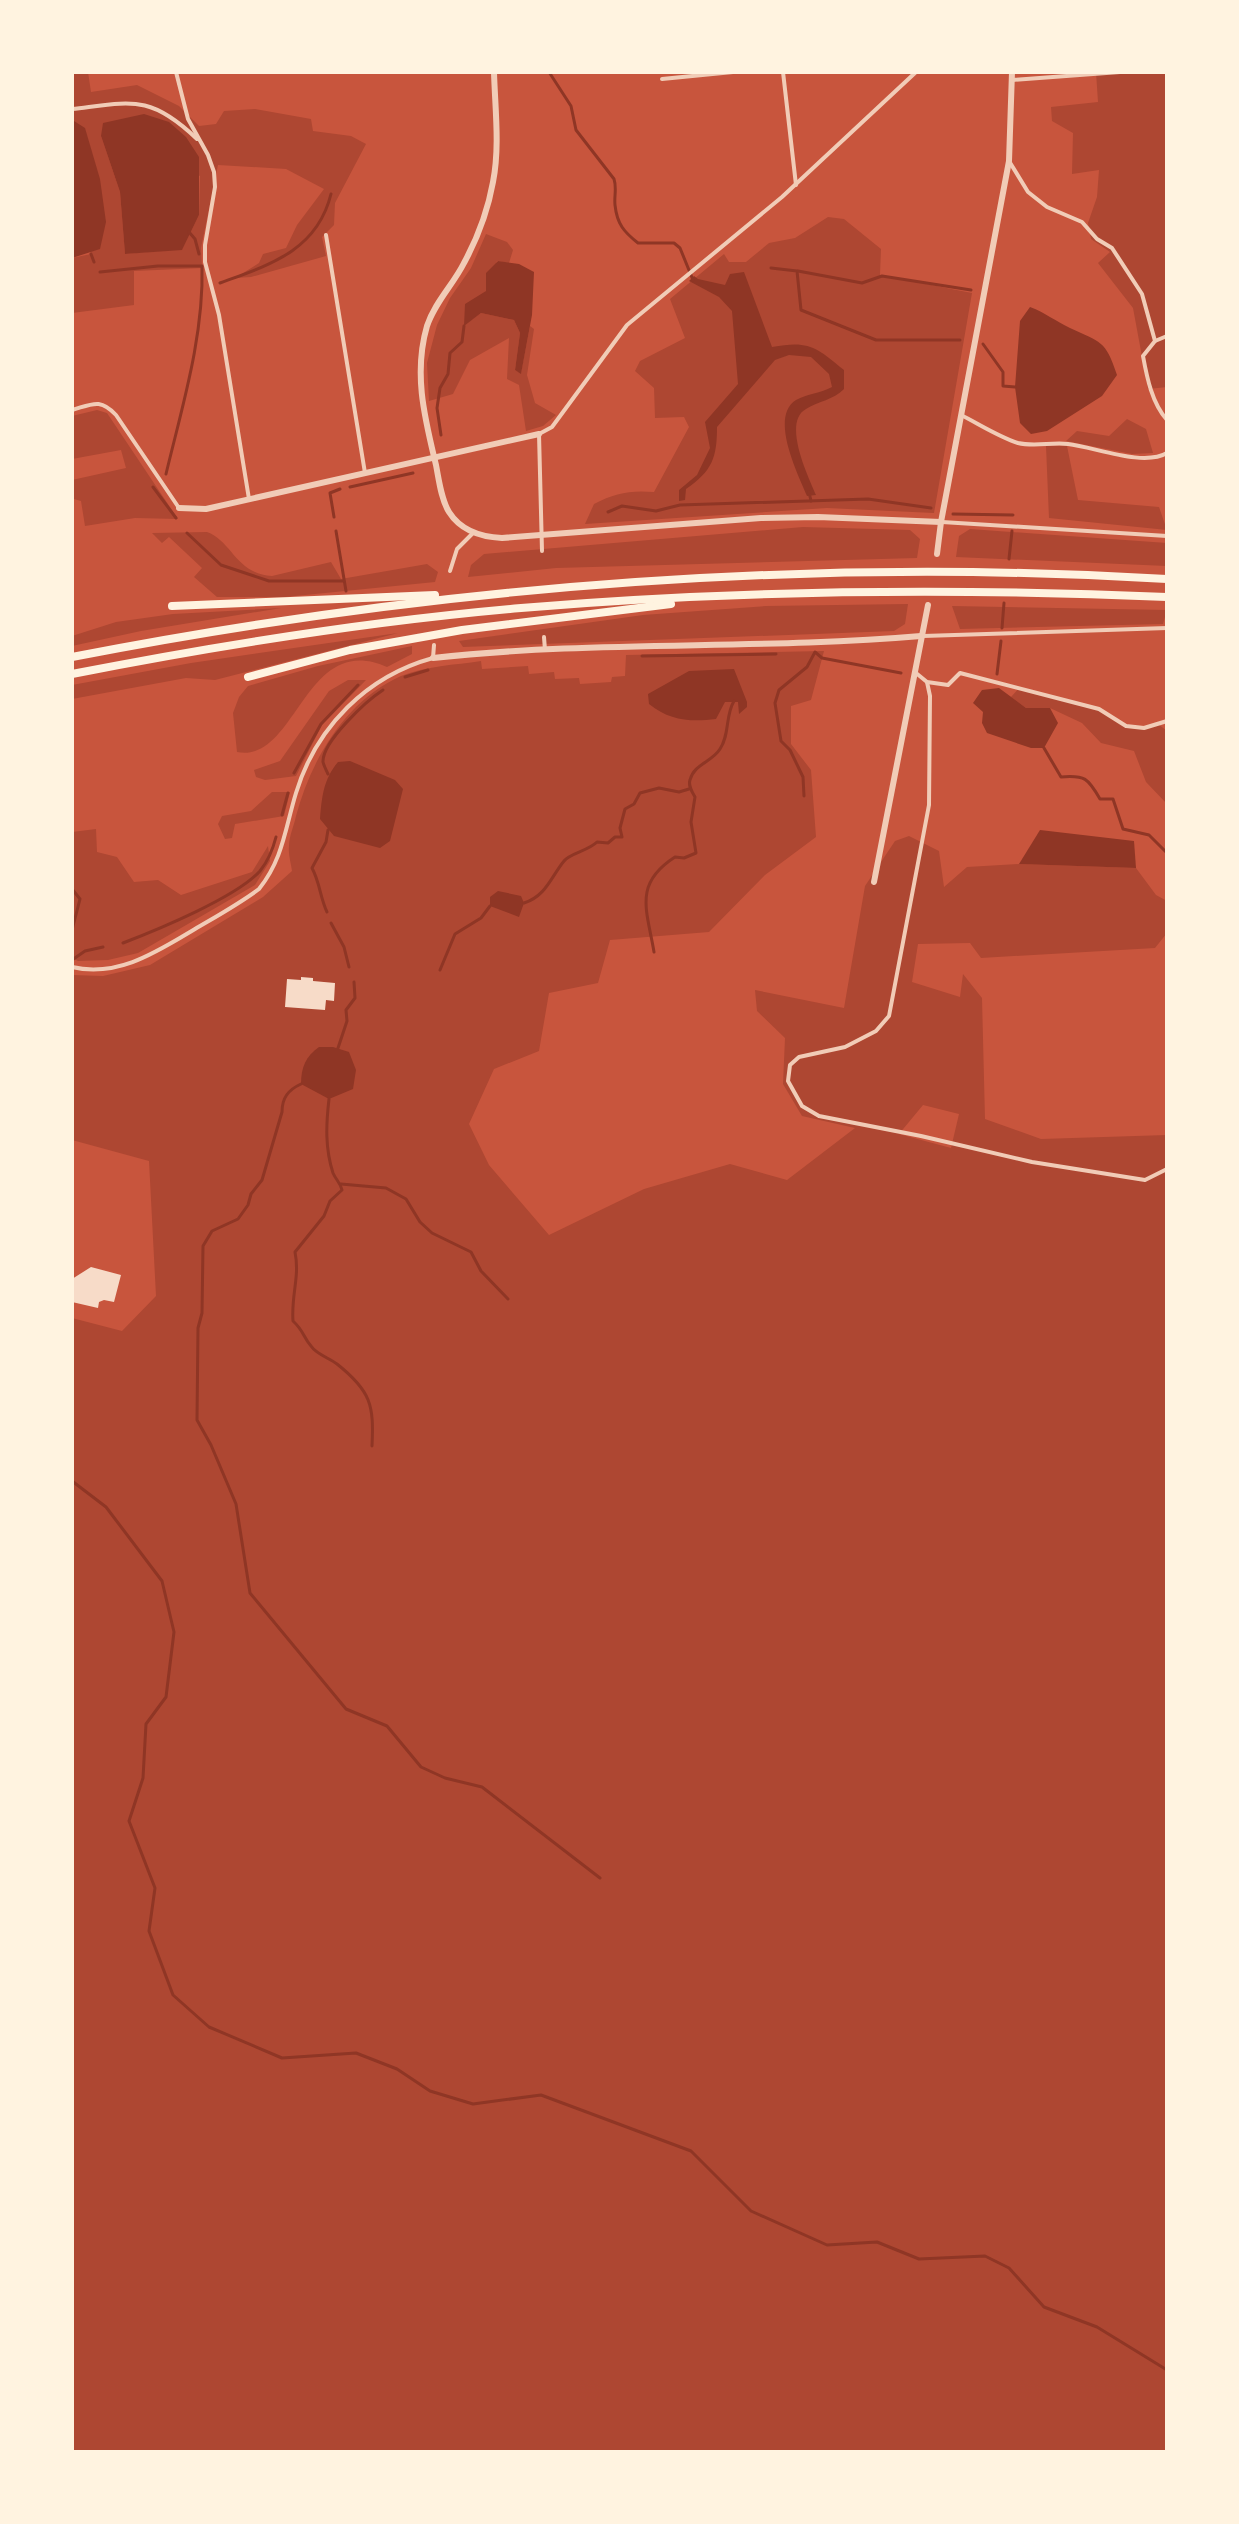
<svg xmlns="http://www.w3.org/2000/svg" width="1239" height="2524" viewBox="0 0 1239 2524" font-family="'Source Sans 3',sans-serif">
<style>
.green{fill:#ae4732;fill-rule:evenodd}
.water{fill:#8f3625}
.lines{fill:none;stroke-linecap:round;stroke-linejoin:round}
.stream{stroke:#8f3625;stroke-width:3}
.building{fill:#f7dbc8}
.minor{stroke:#f1ccb7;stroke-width:4}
.tertiary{stroke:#f1ccb7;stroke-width:6}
.motorway{stroke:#fff3e0;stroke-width:8}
</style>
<rect width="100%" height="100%" fill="#c8553d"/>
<g class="green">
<path d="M72,72h16l3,20 46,-7 42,21 20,20 17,-2 8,-13 31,-2 56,10 2,12 38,5 15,8 -31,59 -1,22 -12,12 4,19 -75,21 -16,1 24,-15 4,-9 23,-6 11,-23 27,-36 -38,-20 -68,-4 -17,83 1,20 -68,3v34l-62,8v-55l19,-4 -19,-132zM101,136l99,40 -1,39 -17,34 -57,5 -5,-62z"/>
<polygon points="1054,72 1167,72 1167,387 1148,389 1133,308 1098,263 1110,252 1091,239 1088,223 1097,197 1099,170 1072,174 1073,133 1052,121 1051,107 1098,102 1096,72 1054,74"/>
<path d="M828,217l16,2 37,30 -1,26 92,18 -38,220 -107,-5 -242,16 9,-20c21,-11 36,-14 60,-12l35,-65 -5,-10 -29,1 -1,-30 -19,-17 5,-10 45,-23 -15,-39 54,-45 5,8h17l23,-19 26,-5z"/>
<polygon points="486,234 507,242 513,250 509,263 497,261 486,291 464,325 481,313 514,320 520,333 515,370 521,373 530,326 534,329 527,375 535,403 556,415 543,426 526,431 519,385 507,379 509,338 470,360 453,394 429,401 427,363 437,325 450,298 471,268"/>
<polygon points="97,410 107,413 178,519 135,518 85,526 81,501 74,499 72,480 126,468 121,450 72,459 72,416"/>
<polygon points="1127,419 1146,429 1153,453 1132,454 1066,441 1077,431 1109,436"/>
<polygon points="1046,446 1067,446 1078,500 1159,507 1167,530 1049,518"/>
<polygon points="803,527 910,530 920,539 917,558 556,568 468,577 471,565 484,554"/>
<polygon points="970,529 1167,543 1167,566 956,557 959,536"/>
<path d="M207,532c25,9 29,42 65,44l59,-14 10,17 86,-15 11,8 -3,10 -150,15h-68l-23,-20 8,-9 -33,-31 -7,6 -10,-10z"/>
<polygon points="908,604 905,624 894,631 463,647 459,641 643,615 766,606"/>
<polygon points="952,606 1167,610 1163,624 960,629"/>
<polygon points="281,608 141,631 72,646 72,636 116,622 173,614"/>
<polygon points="398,633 215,680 186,678 72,699 72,685 191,663"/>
<path d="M412,646v8l-25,13c-83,-37 -90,97 -150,85l-4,-39 6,-16 9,-11 70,-20z"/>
<path d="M824,651l-13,49 -20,6v38l20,26 5,67 -51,38 -56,57 -99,8 -12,43 -49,10 -10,58 -45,18 -25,55 20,41 60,70 95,-46 86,-25 57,16 68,-52 -53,-12 -19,-32 2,-46 -28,-27 -2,-21 89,18 21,-122 30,-45 14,-5 30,15 5,36 23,-20 52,-3 117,4 20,27 11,6v32l-12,15 -174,10 -11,-15 -52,1 -6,38 48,15 3,-23 19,24 3,121 56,20 126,-4v1317h-1095v-1134l50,13 34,-35 -7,-135 -77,-21v-165l31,1 47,-11 113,-68 29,-26c-1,-8 -4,-17 -3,-25 0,-10 5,-20 7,-30 15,-56 49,-115 105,-140 25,-10 54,-11 80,-15l1,8 46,-3 1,8 25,-2 1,7 24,-1 1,6 31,-2 1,-5 13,-1 1,-21zM923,1105l36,9 -8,34 -52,-14z"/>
<polygon points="348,680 366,680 322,725 296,776 265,780 256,777 254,770 280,761 329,691"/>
<polygon points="1019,688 1099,709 1126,726 1144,728 1158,724 1167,731 1167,804 1146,782 1134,751 1101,743 1082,723 1050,708 1026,708 1011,697"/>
<polygon points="272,792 290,792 284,816 235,824 232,838 225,839 218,824 222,816 251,811"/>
<polygon points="96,829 97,852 117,857 134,882 158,880 181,895 252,872 268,846 270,861 255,885 138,953 108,960 78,961 72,958 72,832"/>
</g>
<g class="water">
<polygon points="144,114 169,122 186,137 199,157 199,215 182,250 125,254 120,192 101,136 103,123"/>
<polygon points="74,121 85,128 100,179 106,222 100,249 72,258"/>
<polygon points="498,261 519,264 534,272 532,315 521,374 515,370 520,333 514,320 481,313 464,326 465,304 486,291 486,273"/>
<path d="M744,272l28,75c37,-7 44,0 72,23v19c-11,11 -25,12 -38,20 -24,13 2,67 10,86l-9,1c-9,-22 -38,-79 -11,-96 11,-6 25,-7 36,-13l-3,-13 -18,-17 -22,-2 -14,5 -58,67c0,31 -5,44 -31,62l-1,11 -6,1v-11l18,-15 13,-27 -5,-26 33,-38 -6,-73 -13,-14 -30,-16 5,-5 4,3 27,6 5,-11z"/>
<path d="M1030,307c16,6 25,14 40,21 31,15 35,11 47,47l-15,21 -55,35 -16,3 -11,-11 -5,-36 5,-66z"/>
<path d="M734,669l13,33v5l-8,7 -1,-12h-13l-9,17c-25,3 -46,2 -67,-15l-1,-10 41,-23z"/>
<polygon points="999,688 1026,708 1050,708 1058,723 1044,748 1031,748 987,733 982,723 983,712 973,703 982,690"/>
<path d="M350,761l45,19 8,9 -13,52 -10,7 -46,-12 -14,-17c2,-22 3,-39 18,-57z"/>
<polygon points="1040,830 1134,841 1136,868 1019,864"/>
<polygon points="498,891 521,896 524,903 519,917 490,906 490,897"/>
<path d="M319,1047h14l16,5 7,18 -3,19 -24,10 -28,-15c0,-17 5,-28 18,-37z"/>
</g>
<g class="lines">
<g class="stream">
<path d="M549,72l22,34 5,24 38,49c3,9 0,17 1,26 2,19 9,27 23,38h36l6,5 13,32"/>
<polyline points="189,232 195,239 199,254"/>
<polyline points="91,254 94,262"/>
<polyline points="771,268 797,271 801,310 876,340 960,340"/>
<polyline points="798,271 862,283 882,276 971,290"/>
<path d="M100,272l58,-6h44c2,70 -20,141 -36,208"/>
<path d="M220,283c49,-18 97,-32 111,-89"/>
<polyline points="983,344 1003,372 1003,386 1015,387"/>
<polyline points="441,435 437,408 440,388 448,374 450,353 462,342 464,326"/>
<polyline points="153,487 176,518"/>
<polyline points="350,487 413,473"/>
<polyline points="809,492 811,501"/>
<polyline points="608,512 622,506 656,511 680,505 868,499 931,508"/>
<polyline points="953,514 1013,515"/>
<polyline points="334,517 330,493 340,489"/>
<polyline points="336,531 346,591"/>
<polyline points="187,533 221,565 269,581 343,581"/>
<polyline points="1009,559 1012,531"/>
<polyline points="1002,628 1004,603"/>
<polyline points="642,656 776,654"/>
<polyline points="997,674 1001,641"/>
<polyline points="405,677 428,670"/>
<path d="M1044,748l17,29c24,-2 27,1 39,22h13l10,30 26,6 18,18"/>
<polyline points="294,773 321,724 358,685"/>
<path d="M328,774c-2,-4 -4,-8 -5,-12 -1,-20 43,-61 60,-72"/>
<polyline points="804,796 803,777 790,750 781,741 775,703 779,690 807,667 815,652 822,658 901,673"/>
<polyline points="282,815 288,793"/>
<polyline points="72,889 80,899 72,930"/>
<path d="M524,903c22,-7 27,-26 40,-42 6,-8 24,-10 33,-19l11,1 7,-6h7l-2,-9 5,-19 9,-5 6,-11 19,-5 20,4 10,-3"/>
<path d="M327,912c-7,-15 -7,-29 -15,-44l14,-26 2,-12"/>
<polyline points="331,923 344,947 349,967"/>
<path d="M123,943c34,-13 114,-46 137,-72 8,-10 13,-22 16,-34"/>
<path d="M654,952c-7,-42 -21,-68 21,-95l9,1 12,-5 -5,-31 4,-25c-3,-5 -7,-11 -5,-17 4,-16 22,-18 30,-31 10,-15 5,-33 14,-48"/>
<polyline points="72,960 85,951 103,947"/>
<polyline points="440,970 455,934 481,918 490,906"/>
<polyline points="338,1048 347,1021 346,1010 355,998 354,982"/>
<path d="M301,1084c-13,6 -19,14 -19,28l-20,68 -11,14 -3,11 -10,14 -26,12 -9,15 -1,67 -4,15 -1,92 14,25 25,59 14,89 96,116 41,17 34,41 24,11 37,9 118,91"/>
<path d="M329,1099c-3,26 -4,49 4,74 3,7 7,9 9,17l-12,11 -6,15 -29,36c5,25 -4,43 -2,69 11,10 10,16 18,25 5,8 18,12 26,18 34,27 37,41 35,82"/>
<polyline points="341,1184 386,1188 406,1199 420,1222 432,1233 471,1252 481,1271 508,1299"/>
<polyline points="72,1481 106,1507 162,1581 174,1632 166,1697 146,1724 143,1778 129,1821 155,1888 149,1931 173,1995 209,2027 282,2058 356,2053 397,2069 430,2091 473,2104 541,2095 691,2151 751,2211 827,2245 877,2242 919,2259 985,2256 1009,2268 1044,2307 1097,2327 1167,2370"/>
</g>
</g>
<g class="building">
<polygon points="301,977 313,978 313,981 335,983 334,1001 326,1000 325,1010 285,1007 287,979 301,980"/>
<polygon points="91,1267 121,1275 114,1302 104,1300 99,1302 98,1308 72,1302 72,1279"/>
</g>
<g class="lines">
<g class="minor">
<polyline points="176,72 188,119 208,155 214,172 215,187 205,245 205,262 219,315 249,499"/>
<polyline points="783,72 796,185"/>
<polyline points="662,79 733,72"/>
<polyline points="1012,80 1120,72"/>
<path d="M72,109c60,-7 78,-15 125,30"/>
<path d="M1009,161l19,31 19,15 35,15 15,17 15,9 30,46 13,47 -12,15c4,22 9,47 24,64"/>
<polyline points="326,235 365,473"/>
<polyline points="1155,341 1167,336"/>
<path d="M72,410c21,-6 28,-12 44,5l63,93"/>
<path d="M961,415c18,9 38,22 57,28 16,4 34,-1 50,1 27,3 75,23 99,9"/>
<polyline points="942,522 1167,536"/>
<polyline points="542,551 539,434 552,427 627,325 782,197 916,72"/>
<polyline points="450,571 457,549 473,533"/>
<polyline points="923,636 1167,628"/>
<polyline points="544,637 545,650"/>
<polyline points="916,673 927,682 948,685 960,673 1099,709 1126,726 1144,728 1167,721"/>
<polyline points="927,682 930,696 929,805 889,1016 876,1031 845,1047 799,1057 790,1065 788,1081 802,1106 819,1116 921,1136 1032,1162 1145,1180 1167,1169"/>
<path d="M72,967c46,11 86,-16 123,-38 22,-13 44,-25 64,-40 24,-30 26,-60 37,-96 20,-66 71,-117 137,-135l1,-13"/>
</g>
<g class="tertiary">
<path d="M494,72c1,36 6,75 -1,110 -5,28 -16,57 -29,81 -11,22 -29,39 -37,63 -14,48 -2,93 9,139 3,15 5,34 13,47 12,19 32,25 53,26l259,-20 57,-1 123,5"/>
<polyline points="179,508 206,509 539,434"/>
<polyline points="937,554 941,522 1009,161 1012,72"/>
<path d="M433,658c162,-18 326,-8 488,-22"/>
<polyline points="874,882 928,605"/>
</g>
<g class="motorway">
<polyline points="172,606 435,595"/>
<path d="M72,657c360,-70 728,-100 1095,-78"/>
<path d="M72,674c148,-29 298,-53 449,-66 215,-18 430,-20 646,-11"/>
<polyline points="248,677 350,650 462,630 671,604"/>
</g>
</g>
<rect width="1239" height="2524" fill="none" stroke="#fff3e0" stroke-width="148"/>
</svg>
